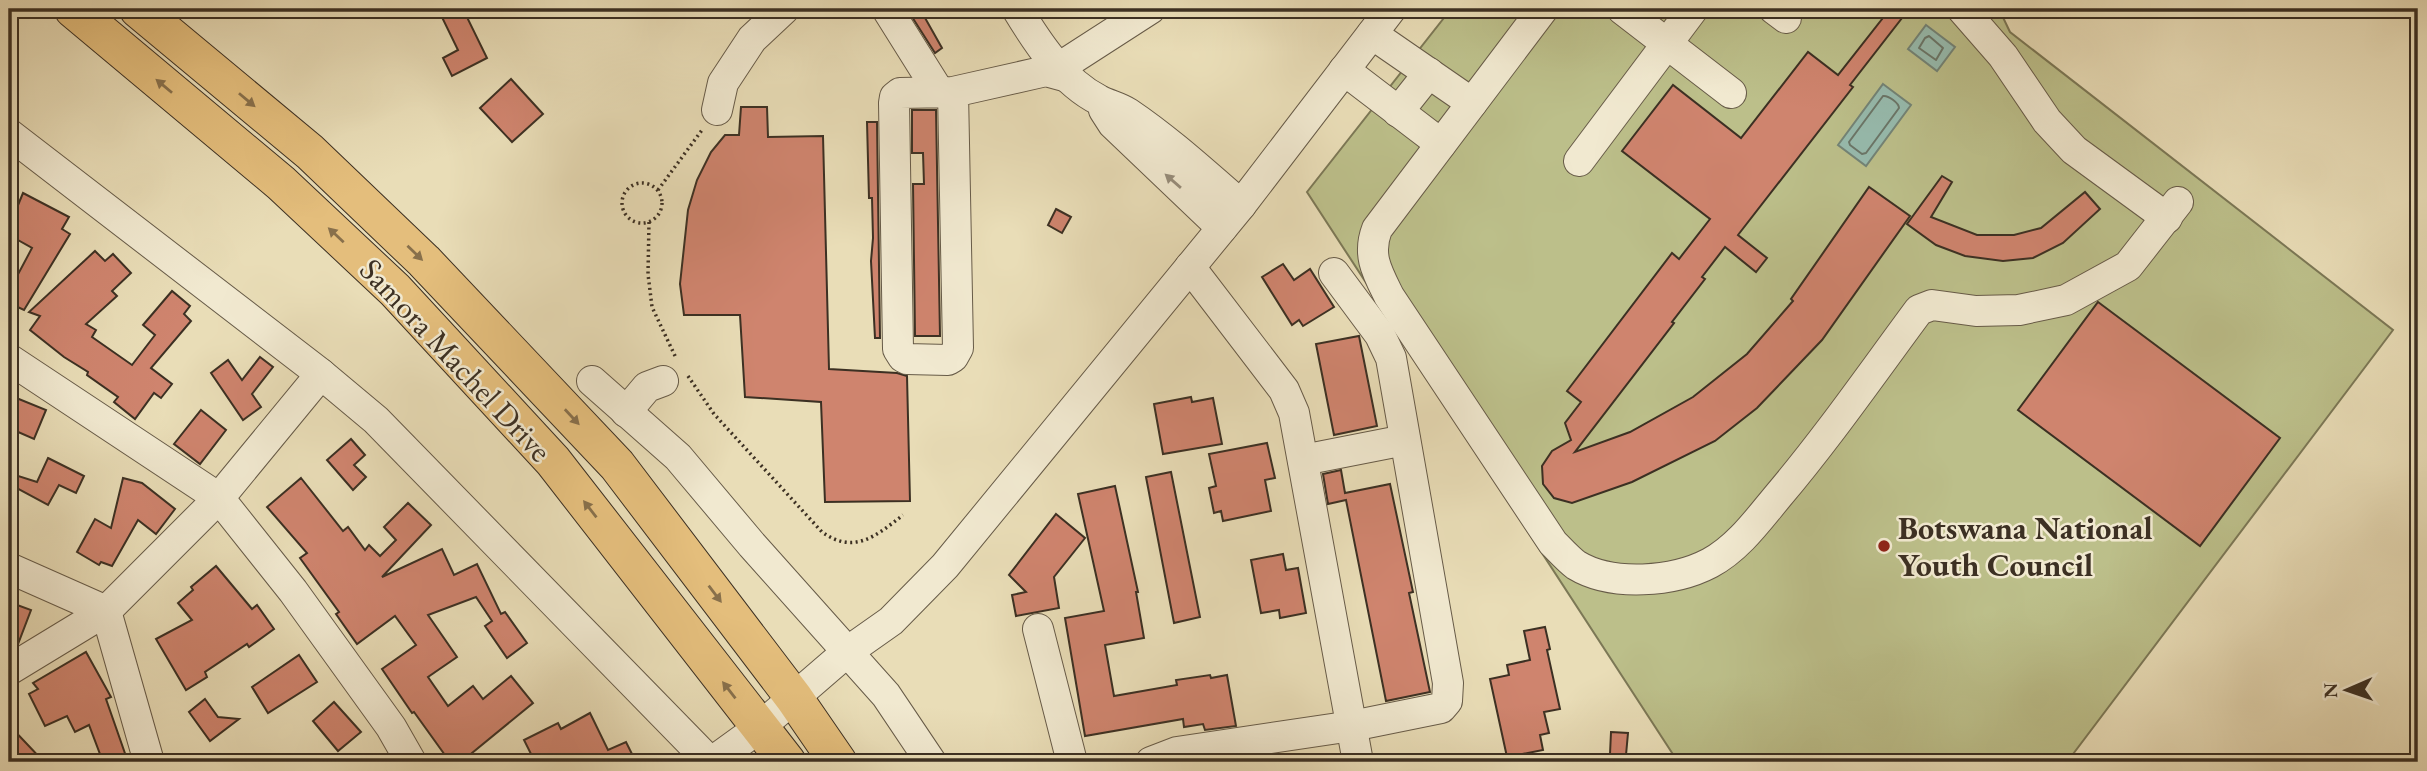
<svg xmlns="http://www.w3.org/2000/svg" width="2427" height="771" viewBox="0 0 2427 771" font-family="'EB Garamond',serif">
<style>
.green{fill:#bcbf8a;stroke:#7c7856;stroke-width:2}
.water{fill:#97bcaf;stroke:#738477;stroke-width:2}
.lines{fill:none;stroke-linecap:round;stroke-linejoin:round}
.shore{stroke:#6a7669;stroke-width:2}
.building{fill:#cf846e;stroke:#3c3023;stroke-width:2}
.minor-casing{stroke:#675b48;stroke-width:32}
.major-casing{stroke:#3c3023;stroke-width:39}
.path{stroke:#3c3023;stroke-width:3.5;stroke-dasharray:2 3.5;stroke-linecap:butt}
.minor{stroke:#f1e9d0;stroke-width:30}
.major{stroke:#e4be7c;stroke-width:37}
.oneway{fill:#88704b}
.oneway2{fill:#968c7a}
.poi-dot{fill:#8f2418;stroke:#f1e9d0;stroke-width:2.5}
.labels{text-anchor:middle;stroke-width:5;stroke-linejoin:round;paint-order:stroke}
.street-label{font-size:32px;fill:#3c3023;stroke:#f1e9d0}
.poi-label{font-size:32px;font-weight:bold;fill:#3c3023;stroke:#f1e9d0;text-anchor:start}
</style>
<rect width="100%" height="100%" fill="#e9ddb7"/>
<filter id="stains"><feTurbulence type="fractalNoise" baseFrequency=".00286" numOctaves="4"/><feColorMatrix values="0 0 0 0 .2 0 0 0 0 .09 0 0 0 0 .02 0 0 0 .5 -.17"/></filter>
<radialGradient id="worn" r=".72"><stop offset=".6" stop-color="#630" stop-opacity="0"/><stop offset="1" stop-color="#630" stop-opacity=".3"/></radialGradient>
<polygon class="green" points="1451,9 1999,9 2010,32 2393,330 2067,762 1678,762 1307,192"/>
<g class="water">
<polygon points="1926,25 1955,47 1937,71 1908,49"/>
<polygon points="1883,84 1911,105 1866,166 1838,145"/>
</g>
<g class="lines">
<g class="shore">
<polygon points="1929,36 1943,48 1936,60 1919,48 1925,38"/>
<path d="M1883,96c5,-1 16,7 16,12l-33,45 -4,1 -12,-9 -1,-3z"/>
</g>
</g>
<g class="building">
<polygon points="438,9 463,9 487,58 452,76 443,58 458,50"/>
<polygon points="907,9 920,9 942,48 935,53"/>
<polygon points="1890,9 1909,9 1850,85 1853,87 1738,235 1767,258 1756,272 1725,247 1702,277 1705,279 1672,322 1674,323 1575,452 1630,432 1693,397 1747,354 1793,301 1791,299 1869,187 1910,216 1822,340 1757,408 1715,441 1632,482 1572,503 1554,498 1543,484 1542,466 1552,451 1571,440 1565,423 1581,402 1567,391 1672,253 1679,259 1710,219 1622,151 1673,85 1741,138 1808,52 1838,75"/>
<polygon points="511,79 543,114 512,142 480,108"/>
<polygon points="741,107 767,107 768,137 823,136 829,369 897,373 907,376 910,501 825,502 821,402 745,397 740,315 684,315 680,284 688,210 697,180 711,152 725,135 739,135"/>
<polygon points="912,110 936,110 940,336 915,336 913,184 924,184 923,153 912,153"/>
<polygon points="867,122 877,122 880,338 875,338 871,261 873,238 872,198 869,198"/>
<polygon points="1942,176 1952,182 1931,217 1977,235 2014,235 2041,228 2085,192 2100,209 2063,243 2033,258 2003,261 1965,256 1936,245 1907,224"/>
<polygon points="23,193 69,217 62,229 70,234 24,310 9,303 9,277 15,280 32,248 9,235 9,227"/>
<polygon points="1056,209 1071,217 1062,233 1048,225"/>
<polygon points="95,251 105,261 113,254 131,273 112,291 117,296 86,324 96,330 92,337 132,365 155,335 143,325 172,291 190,306 184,314 191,321 151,368 172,384 161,398 154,393 135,419 114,402 118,397 87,375 88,372 64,357 30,330 40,316 29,312"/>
<polygon points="1283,264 1294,280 1310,269 1334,307 1303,326 1299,320 1292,325 1262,277"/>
<polygon points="2098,302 2280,438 2200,546 2018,410"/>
<polygon points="1359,336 1377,426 1334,435 1316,344"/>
<polygon points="260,357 273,367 252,394 261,407 243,420 211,373 228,360 242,380"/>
<polygon points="9,395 46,410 34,439 9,428"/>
<polygon points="1191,397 1192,402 1213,398 1222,444 1163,454 1154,404"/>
<polygon points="201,410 226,430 200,464 174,444"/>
<polygon points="351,439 365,455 354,465 366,477 353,490 327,460"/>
<polygon points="1267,443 1275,478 1265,480 1271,511 1223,521 1221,511 1214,513 1209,488 1216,486 1209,454"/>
<polygon points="48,458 84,476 76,493 59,485 48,505 9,484 9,473 37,482"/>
<polygon points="1341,470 1345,493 1390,484 1413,592 1409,593 1430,692 1386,701 1346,500 1328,504 1323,474"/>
<polygon points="1171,472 1200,617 1174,623 1146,477"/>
<polygon points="123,478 142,483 175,509 156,534 138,520 112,566 101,562 99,565 77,552 95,519 111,528"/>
<polygon points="301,478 343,531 348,527 365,550 369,545 380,556 396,540 384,527 408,503 431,525 382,577 442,549 454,575 477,564 501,614 505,612 527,643 507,658 485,626 492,621 476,597 428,615 457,657 428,677 448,706 473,686 483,699 511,676 533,703 461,762 450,762 414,712 412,713 382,669 416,645 395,616 357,644 336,614 339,612 300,558 307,553 267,507"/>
<polygon points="1115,486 1138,592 1136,592 1144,638 1105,645 1114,696 1177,685 1176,680 1210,675 1211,678 1227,675 1236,726 1205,730 1203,724 1184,727 1183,719 1085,736 1065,618 1104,611 1078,494"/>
<polygon points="1056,514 1085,538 1054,577 1059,608 1016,616 1012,595 1026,592 1009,575"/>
<polygon points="1283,554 1286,570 1298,568 1306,613 1280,618 1279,610 1261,613 1251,560"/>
<polygon points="216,566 252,609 257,605 274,629 249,647 247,644 205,672 207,677 186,690 156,639 192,620 178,603 193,590 191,587"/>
<polygon points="9,602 31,610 18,644 9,650"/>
<polygon points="1545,627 1550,649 1547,650 1560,709 1544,712 1549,733 1540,735 1543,750 1507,757 1490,679 1509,675 1507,665 1530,660 1524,631"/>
<polygon points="86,652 111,697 106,699 128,762 103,762 89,725 75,732 67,716 45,726 29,694 38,689 33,683"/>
<polygon points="299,655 317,682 268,713 252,687"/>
<polygon points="205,699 218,717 239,719 210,741 189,712"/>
<polygon points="334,702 361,732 338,751 313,721"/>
<polygon points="590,713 608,750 626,742 636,762 535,762 524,740 558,723 561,729"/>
<polygon points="9,725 44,762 9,762"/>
<polygon points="1611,732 1628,733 1626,755 1610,754"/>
</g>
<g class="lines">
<g class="minor-casing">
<g id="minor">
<polyline points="887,9 939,92"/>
<path d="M1017,9c20,33 46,73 82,91 9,5 20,7 29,13 40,27 76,60 113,92"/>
<path d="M1543,9l-166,220c-10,26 0,43 12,67l164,247c7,7 15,16 23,22 36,22 98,17 134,-2 28,-15 48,-43 68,-67 50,-59 95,-124 141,-186l13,-5 44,6 43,-1 47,-10 62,-34 50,-64"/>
<polyline points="1622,9 1731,93"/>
<polyline points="1774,9 1786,18"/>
<polyline points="1962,9 2003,56 2047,121 2074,150 2167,218"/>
<polyline points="1372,34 1472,103"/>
<polyline points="1060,67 1150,9"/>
<polyline points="1344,70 1441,144"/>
<polyline points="953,92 958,348 953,357 948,360 907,359 903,357 898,349 894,103 895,97 900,93 953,92 1046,71 1068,77"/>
<polyline points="717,110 723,83 752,39 784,9"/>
<polyline points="1104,110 1113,124 1222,228"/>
<polyline points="1398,112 1429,73"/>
<polyline points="9,134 321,374 376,420 710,762"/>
<polyline points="1579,161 1693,9"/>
<polyline points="1190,267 1284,390 1294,413 1358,762"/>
<polyline points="9,359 219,498 293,591 391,727 411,762"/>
<polyline points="592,381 678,457 752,545 886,695 931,762"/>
<polyline points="626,412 647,387 663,381"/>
<polyline points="1303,460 1405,440"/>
<polyline points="9,568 106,611 149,762"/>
<polyline points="1038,629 1072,762"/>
<polyline points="9,670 106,611 219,498 321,374"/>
<polyline points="712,762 759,728 847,652 891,621 945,566 1241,205 1391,9"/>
<polyline points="1151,762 1177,752 1352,726 1441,708 1447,701 1448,683 1391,358 1380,335 1334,273"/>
</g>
</g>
<g class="major-casing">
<g id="major">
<polyline points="73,9 281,183 395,290 553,461 787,762"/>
<polyline points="138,9 310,152 424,261 617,465 794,698 838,762"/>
</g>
</g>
<g class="path">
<circle cx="642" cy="203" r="20"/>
<polyline points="658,190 702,130"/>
<polyline points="649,222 648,274 652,307 676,358"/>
<path d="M688,376l26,38 108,118c32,23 54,4 81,-17"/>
</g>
<use href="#minor" class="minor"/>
<use href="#major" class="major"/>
</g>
<defs><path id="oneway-solid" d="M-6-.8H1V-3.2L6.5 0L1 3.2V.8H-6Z" transform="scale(1.75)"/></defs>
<g class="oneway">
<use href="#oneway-solid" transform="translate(164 86) rotate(-140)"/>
<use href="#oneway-solid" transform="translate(247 100) rotate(40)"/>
<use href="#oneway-solid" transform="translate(336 235) rotate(-137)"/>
<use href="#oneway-solid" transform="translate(415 253) rotate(44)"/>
<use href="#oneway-solid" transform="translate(572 417) rotate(47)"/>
<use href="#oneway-solid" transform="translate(590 509) rotate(-128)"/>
<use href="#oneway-solid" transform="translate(715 594) rotate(53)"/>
<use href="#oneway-solid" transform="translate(729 690) rotate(-128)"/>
</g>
<use class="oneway2" href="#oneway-solid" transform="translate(1173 181) rotate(-139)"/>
<circle class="poi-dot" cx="1884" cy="546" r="7"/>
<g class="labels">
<g class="street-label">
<text transform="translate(456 360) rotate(47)" y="11">Samora Machel Drive</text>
</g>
<g class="poi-label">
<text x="1898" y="539">Botswana National<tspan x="1898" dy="37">Youth Council</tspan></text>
</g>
</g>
<rect width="2427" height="771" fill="none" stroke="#e9ddb7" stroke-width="35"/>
<rect x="10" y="10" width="2406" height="750" fill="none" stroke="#3c3023" stroke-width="3.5"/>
<rect x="18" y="18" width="2392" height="736" fill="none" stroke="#3c3023" stroke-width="2"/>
<g transform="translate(2347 690) rotate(268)" stroke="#f1e9d0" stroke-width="5" paint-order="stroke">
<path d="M0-5L12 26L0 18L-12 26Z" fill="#3c3023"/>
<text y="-10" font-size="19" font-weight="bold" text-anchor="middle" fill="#3c3023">N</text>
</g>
<rect width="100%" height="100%" filter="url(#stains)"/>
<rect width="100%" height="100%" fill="url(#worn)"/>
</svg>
